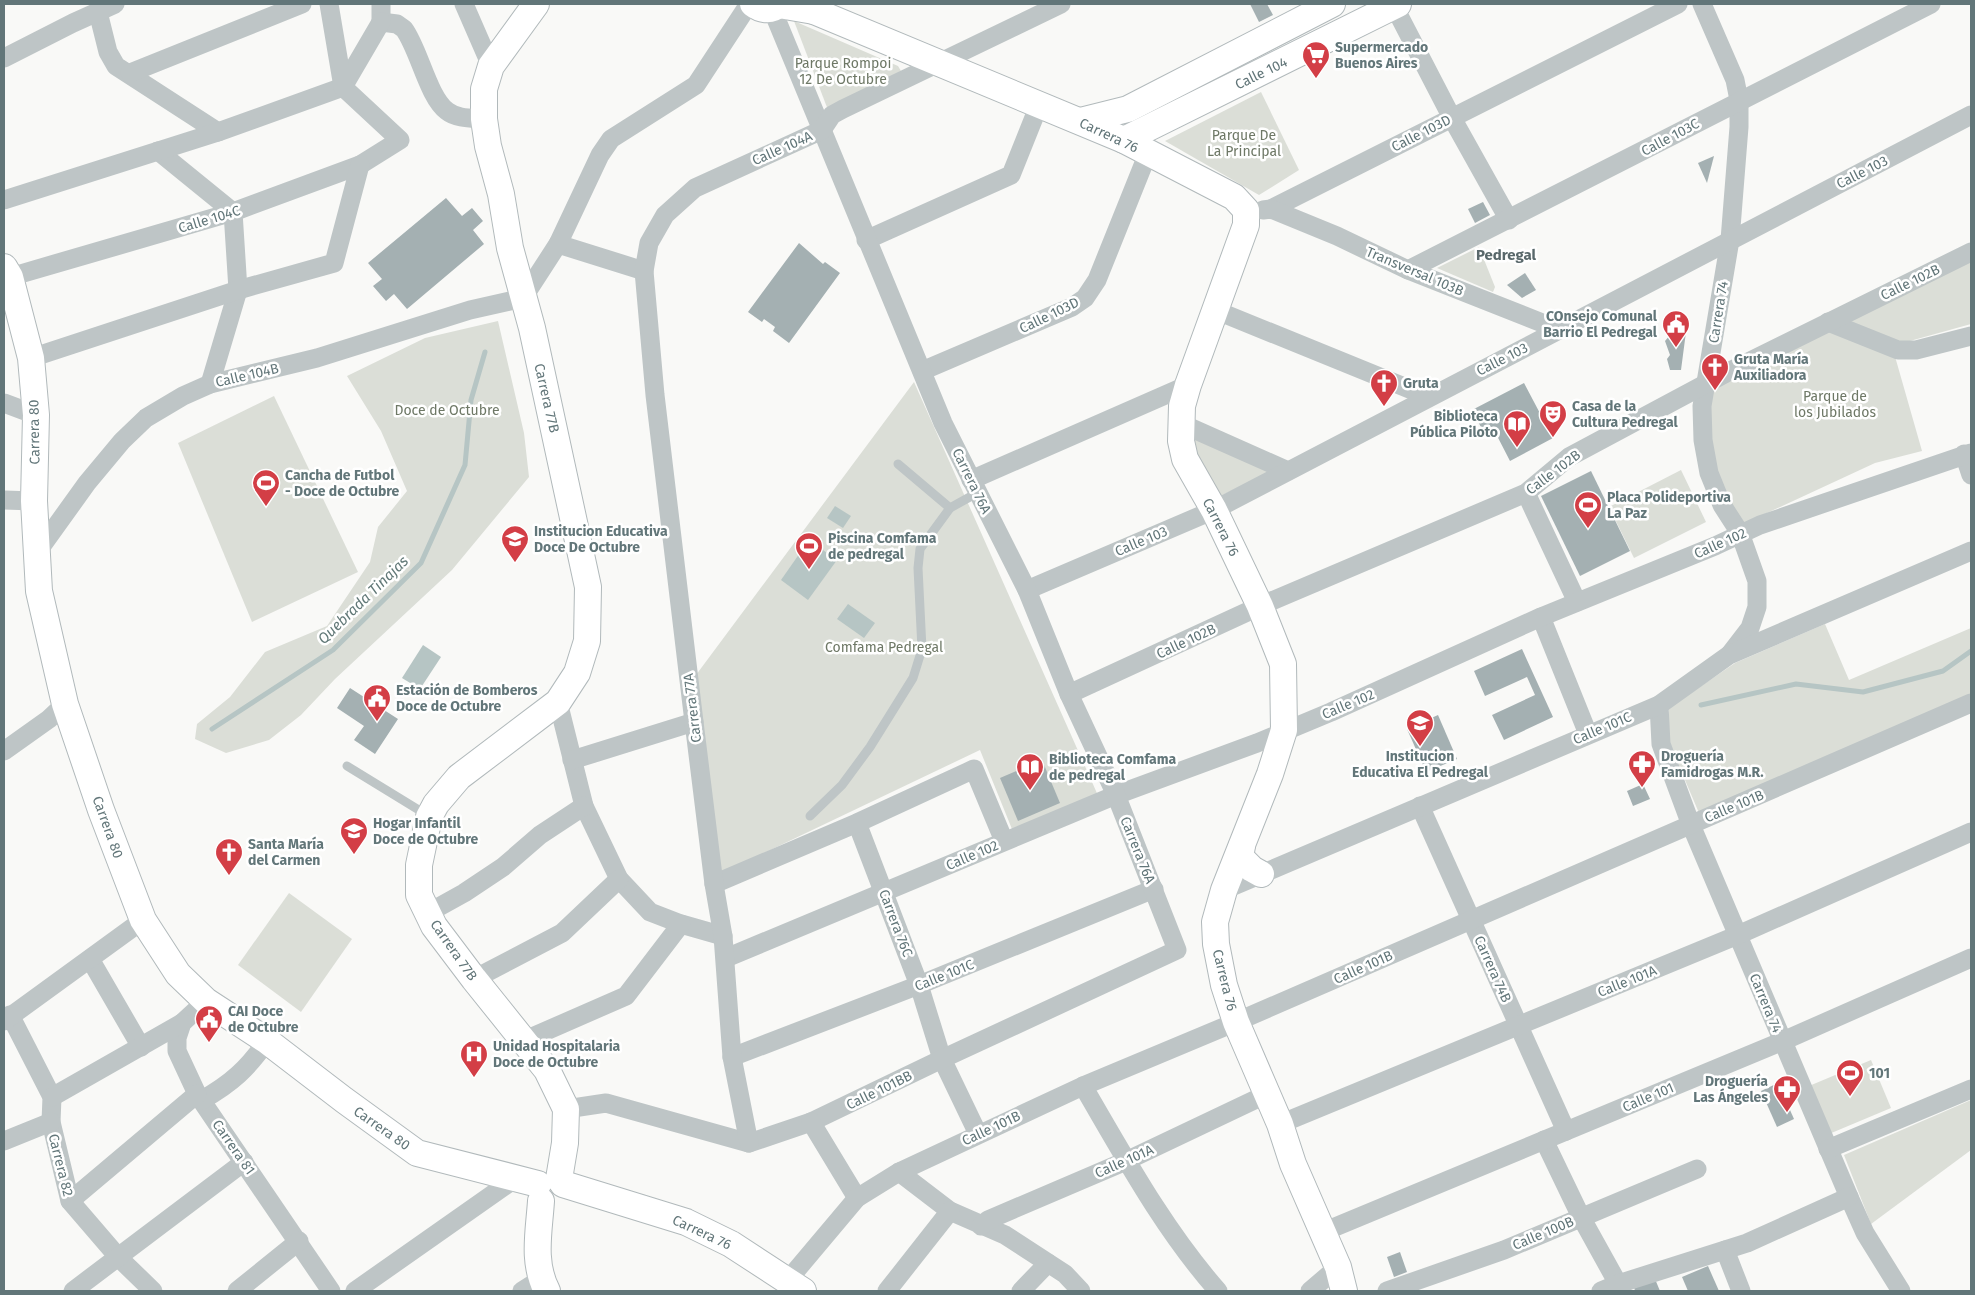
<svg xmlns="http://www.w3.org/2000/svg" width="1975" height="1295" viewBox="0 0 1975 1295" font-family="'Fira Sans',sans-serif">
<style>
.green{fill:#dbded7}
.water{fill:#b6c5c4}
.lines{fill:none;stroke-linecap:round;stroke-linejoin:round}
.stream{stroke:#b6c5c4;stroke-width:5}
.building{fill:#a4b0b2}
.secondary-casing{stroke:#b1b9bb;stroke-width:28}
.lane{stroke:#bec5c6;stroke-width:9}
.street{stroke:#bec5c6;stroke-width:19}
.secondary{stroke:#fff;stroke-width:26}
.labels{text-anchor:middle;stroke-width:5;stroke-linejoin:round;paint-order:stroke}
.poi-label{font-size:14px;font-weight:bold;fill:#627679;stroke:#fff;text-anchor:start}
.park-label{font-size:14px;fill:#6e7866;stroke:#fff}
.street-label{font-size:14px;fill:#627679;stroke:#fff}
.neighbourhood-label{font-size:15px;font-weight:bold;fill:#59686b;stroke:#fff}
.water-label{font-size:15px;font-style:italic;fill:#627978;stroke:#fff}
</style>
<rect width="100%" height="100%" fill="#f9f9f7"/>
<g class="green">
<polygon points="794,21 898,66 901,71 828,110"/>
<polygon points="1261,92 1299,170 1259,195 1165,141"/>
<polygon points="1479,247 1495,287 1493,292 1437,268"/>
<polygon points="1971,256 1971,324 1892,346 1922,451 1875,463 1741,525 1707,453 1710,389"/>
<polygon points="498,321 524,433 529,477 452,570 335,679 301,715 269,740 226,753 195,739 197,724 230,697 265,652 327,626 370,562 378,527 407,491 381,431 347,376 425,338"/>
<polygon points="914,382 1100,800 1016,839 980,750 720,874 696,675"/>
<polygon points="274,396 358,572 252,622 178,443"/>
<polygon points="1185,429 1274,470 1208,502"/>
<polygon points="1681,470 1706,522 1634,558 1609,507"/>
<polygon points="1825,624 1849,680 1971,628 1971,696 1699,813 1668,740 1669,708 1735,663"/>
<polygon points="289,893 352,939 301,1012 238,965"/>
<polygon points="1871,1060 1891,1108 1829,1134 1809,1086"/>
<polygon points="1971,1100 1971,1150 1871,1224 1844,1155"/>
</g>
<g class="water">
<polygon points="835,506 851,516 843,528 827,518"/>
<polygon points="809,540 837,560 808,600 781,580"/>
<polygon points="848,604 875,623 864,638 837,619"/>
<polygon points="423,645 441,657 420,689 402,678"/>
</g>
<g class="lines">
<g class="stream">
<polyline points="1701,705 1796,684 1863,692 1943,671 1971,651"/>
<polyline points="212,729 333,650 421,563 465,465 471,400 485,352"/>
</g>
</g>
<g class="building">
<polygon points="1250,4 1267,4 1273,15 1259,22"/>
<polygon points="1714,156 1707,183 1698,163"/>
<polygon points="446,198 462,216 472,208 483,221 473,230 484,244 407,309 394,294 386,301 373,286 382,279 368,263"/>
<polygon points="1483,202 1490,215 1475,223 1468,209"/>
<polygon points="799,243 823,264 825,262 840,273 789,343 773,331 775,327 764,319 762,322 748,312"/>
<polygon points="1525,273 1536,290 1522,298 1507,285"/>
<polygon points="1686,332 1681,370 1670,370 1667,359 1670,355 1665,341 1670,335"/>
<polygon points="1524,383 1553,438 1510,461 1493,428 1484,433 1472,410"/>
<polygon points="1591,471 1630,551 1580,576 1541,496"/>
<polygon points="1522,649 1553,717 1504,740 1492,715 1535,695 1527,677 1485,696 1474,671"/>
<polygon points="350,688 398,719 375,754 354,740 364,726 337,708"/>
<polygon points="1438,715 1457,759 1426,772 1407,729"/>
<polygon points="1042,760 1060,803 1018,821 1000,778"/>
<polygon points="1643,784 1650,799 1633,806 1627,791"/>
<polygon points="1778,1083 1794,1119 1777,1127 1761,1091"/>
<polygon points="1400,1252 1407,1272 1394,1277 1387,1257"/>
<polygon points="1708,1266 1719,1291 1688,1291 1682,1277"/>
<polygon points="1655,1279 1660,1291 1635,1291 1634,1287"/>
</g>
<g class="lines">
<g class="secondary-casing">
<g id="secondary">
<polyline points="536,4 491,66 484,89 484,119 488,146 501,194 510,248 532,328 588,587 587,641 577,673 558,702 459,777 436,804 429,817 419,865 419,895 434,926 474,979 547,1070 566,1109 565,1143 559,1179"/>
<path d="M753,4c9,7 19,7 27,0"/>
<polyline points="802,4 814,11 1124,140 1234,197 1246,210 1246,225 1188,385 1182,406 1181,441 1185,459 1214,510 1260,606 1283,664 1284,730 1270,774 1224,890 1215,922 1216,944 1224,985 1236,1022 1280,1124 1293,1164 1338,1267 1344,1291"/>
<polyline points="779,5 814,11"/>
<polyline points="1080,121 1128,109 1332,4"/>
<polyline points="1124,140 1398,4"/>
<polyline points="4,267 10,277 31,358 36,415 34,501 39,591 65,704 101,810 143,920 178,974 206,1001 267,1041 344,1100 417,1153 538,1184"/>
<polyline points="1242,846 1240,857 1252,869 1261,874"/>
<polyline points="563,1184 686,1222 731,1244 803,1291"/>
<path d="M541,1201c-2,31 -9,61 6,90"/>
</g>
</g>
<g class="lane">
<polyline points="898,464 950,508"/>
<polyline points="347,766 427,815"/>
<polyline points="810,816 842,785 870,747 913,678 922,649 918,568 920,549 950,508 977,493"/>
</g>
<g class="street">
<polyline points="381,4 381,22"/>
<polyline points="464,4 491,66"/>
<polyline points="1702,4 1735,80 1739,100 1739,127 1730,240 1702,406 1703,440 1709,473 1722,505 1740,533 1757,581 1757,607 1750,628 1730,654"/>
<polyline points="1394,6 1452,118 1509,220"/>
<polyline points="98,12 108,52 116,66 218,132"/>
<path d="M381,22l16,2 7,5c15,20 24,68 43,82 10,8 25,7 37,8"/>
<polyline points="4,58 73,23 115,4"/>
<polyline points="130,73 302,4"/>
<polyline points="158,151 233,212 238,290 210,384"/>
<polyline points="4,200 218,132 343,87 381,22"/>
<polyline points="1271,209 1678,4"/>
<polyline points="1263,210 1271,209 1337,236 1408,270 1560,330"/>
<polyline points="866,240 1011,175 1039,105"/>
<polyline points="558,244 644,271"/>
<polyline points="1408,270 1931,4"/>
<polyline points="10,277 233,212 360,165 400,140 343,87 329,4"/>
<polyline points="1215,310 1429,397"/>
<polyline points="1828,322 1898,350 1916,350 1971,336"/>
<polyline points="31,358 238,290 334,263 360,165"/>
<polyline points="922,371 1072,307 1085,298 1097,280 1148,153"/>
<polyline points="4,403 36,415"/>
<polyline points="1180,423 1288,471"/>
<polyline points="1964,454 1971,475"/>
<polyline points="971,480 1188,385"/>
<polyline points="1526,493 1577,602"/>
<polyline points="4,500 34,501"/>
<polyline points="36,554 87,483 122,441 146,418 183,396 210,384 317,358 470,310 523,298 558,244 600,155 611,139 696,85 749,4"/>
<polyline points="1027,590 1214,510 1971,115"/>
<polyline points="1541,617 1588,734"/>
<polyline points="1069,694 1260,606 1526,493 1569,457 1726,373 1971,252"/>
<polyline points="558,702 584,806 619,879 650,912 681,924 723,936"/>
<polyline points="1659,705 1661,744 1691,825 1849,1197 1865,1233 1901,1291"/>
<polyline points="4,751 49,719 65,704"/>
<polyline points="572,760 694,722"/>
<polyline points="1420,806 1566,1131"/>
<polyline points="857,823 919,985 942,1059 978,1134"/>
<polyline points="714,884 857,823 974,769 1004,841"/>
<polyline points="1224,890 1659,705 1729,655 1971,551"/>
<polyline points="428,913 464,893 503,867 540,835 584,806"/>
<polyline points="726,958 1116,795 1257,743 1331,712 1541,617 1715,546 1760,525 1971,453"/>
<polyline points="90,959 141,1047"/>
<polyline points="474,979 562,933 619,879"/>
<polyline points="206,1001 182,1023 177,1038 177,1051 197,1094 331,1291"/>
<polyline points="10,1015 52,1097 51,1122 70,1201 119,1258 153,1291"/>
<polyline points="4,1021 143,920"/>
<polyline points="523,1041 626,996 681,924"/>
<polyline points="732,1057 919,985 1154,889"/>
<path d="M1083,1086c41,70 81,144 135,205"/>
<polyline points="52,1097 182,1023"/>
<path d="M202,1100c30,-17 45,-31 65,-59"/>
<polyline points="566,1109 606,1103 749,1143 811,1122 942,1059 1177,950 1116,795 1069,694 1027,590 943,423 772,9"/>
<polyline points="811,1122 857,1198"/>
<polyline points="1280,1124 1738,935 1971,832"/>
<polyline points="1544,1140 1581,1217 1622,1291"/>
<polyline points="4,1141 51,1122"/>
<polyline points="749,1143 732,1057 723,936 714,884 694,722 655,395 644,271 649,243 665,215 695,188 822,130 832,115 843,109 1061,4"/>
<polyline points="1828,1149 1971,1089"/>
<polyline points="899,1172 950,1211 1005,1235 1065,1274 1081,1291"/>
<polyline points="70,1201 197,1094"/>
<polyline points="981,1226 988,1220 1126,1161 1267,1094"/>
<polyline points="1323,1232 1783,1041 1971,958"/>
<polyline points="1725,1250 1741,1291"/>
<polyline points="788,1280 857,1198 899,1172 1083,1086 1236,1022 1971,703"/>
<polyline points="73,1291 244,1162"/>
<polyline points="237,1291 299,1241"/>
<polyline points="355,1291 516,1178"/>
<polyline points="522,1291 541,1279"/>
<polyline points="887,1291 950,1211"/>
<polyline points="1021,1291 1048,1263"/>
<polyline points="1310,1291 1338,1267"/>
<polyline points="1387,1291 1504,1250 1697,1169"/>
<polyline points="1601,1291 1618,1284 1747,1243 1849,1197"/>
</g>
<use href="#secondary" class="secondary"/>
</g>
<defs>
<g id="supermarket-pin" transform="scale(1.4375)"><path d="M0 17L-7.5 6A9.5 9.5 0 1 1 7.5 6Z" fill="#d33e46" stroke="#fff"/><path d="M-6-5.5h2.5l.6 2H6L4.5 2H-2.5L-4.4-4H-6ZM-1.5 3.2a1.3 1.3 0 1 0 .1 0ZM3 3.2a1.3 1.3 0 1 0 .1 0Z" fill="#fff"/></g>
<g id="civic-pin" transform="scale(1.4375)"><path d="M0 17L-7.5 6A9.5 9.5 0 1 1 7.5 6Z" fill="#d33e46" stroke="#fff"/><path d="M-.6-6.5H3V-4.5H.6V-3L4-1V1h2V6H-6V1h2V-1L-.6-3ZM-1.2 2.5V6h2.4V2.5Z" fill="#fff"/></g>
<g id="church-pin" transform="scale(1.4375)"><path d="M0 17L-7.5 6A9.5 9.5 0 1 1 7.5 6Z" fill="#d33e46" stroke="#fff"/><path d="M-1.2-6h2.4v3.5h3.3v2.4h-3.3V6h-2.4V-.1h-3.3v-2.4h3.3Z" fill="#fff"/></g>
<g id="theatre-pin" transform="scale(1.4375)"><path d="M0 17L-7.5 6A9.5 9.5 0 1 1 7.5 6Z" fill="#d33e46" stroke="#fff"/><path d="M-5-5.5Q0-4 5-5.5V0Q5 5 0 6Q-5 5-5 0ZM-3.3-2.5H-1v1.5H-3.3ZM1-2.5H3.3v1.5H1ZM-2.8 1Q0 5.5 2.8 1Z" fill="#fff"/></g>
<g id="library-pin" transform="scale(1.4375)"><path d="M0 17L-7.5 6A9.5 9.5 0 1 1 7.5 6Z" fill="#d33e46" stroke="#fff"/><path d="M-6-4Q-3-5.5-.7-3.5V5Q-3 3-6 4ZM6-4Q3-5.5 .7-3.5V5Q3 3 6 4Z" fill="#fff"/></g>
<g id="stadium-pin" transform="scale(1.4375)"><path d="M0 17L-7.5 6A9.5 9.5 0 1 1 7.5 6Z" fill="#d33e46" stroke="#fff"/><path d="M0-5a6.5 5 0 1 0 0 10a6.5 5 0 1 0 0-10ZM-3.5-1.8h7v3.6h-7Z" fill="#fff"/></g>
<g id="school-pin" transform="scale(1.4375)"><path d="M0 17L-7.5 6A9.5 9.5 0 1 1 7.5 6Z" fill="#d33e46" stroke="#fff"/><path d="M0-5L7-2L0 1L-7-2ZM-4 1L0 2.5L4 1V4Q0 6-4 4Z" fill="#fff"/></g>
<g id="pharmacy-pin" transform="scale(1.4375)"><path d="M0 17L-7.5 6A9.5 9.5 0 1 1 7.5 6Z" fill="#d33e46" stroke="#fff"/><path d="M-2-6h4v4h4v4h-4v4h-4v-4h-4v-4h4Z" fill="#fff"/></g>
<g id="hospital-pin" transform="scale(1.4375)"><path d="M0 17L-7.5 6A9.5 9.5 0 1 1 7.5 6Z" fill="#d33e46" stroke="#fff"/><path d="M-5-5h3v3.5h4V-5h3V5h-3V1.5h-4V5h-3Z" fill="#fff"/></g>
</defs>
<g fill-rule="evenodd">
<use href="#supermarket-pin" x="1316" y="55"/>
<use href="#civic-pin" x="1676" y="324"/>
<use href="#church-pin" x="1715" y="367"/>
<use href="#church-pin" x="1384" y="383"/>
<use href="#theatre-pin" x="1553" y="414"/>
<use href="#library-pin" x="1517" y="424"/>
<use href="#stadium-pin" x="266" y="483"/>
<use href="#stadium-pin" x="1588" y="505"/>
<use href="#school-pin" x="515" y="539"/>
<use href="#stadium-pin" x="809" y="546"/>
<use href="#civic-pin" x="377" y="698"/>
<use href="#school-pin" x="1420" y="723"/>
<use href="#pharmacy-pin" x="1642" y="764"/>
<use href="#library-pin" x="1030" y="767"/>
<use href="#school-pin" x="354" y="831"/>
<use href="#church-pin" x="229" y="852"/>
<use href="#civic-pin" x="209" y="1019"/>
<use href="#hospital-pin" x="474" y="1054"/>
<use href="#stadium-pin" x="1850" y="1073"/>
<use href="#pharmacy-pin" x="1787" y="1089"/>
</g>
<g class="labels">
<g class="poi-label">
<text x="1335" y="52">Supermercado<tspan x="1335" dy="16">Buenos Aires</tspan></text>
<text x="1657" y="321" text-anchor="end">COnsejo Comunal<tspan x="1657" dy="16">Barrio El Pedregal</tspan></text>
<text x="1734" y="364">Gruta María<tspan x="1734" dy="16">Auxiliadora</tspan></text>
<text x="1403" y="388">Gruta</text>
<text x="1572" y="411">Casa de la<tspan x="1572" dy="16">Cultura Pedregal</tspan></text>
<text x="1498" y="421" text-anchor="end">Biblioteca<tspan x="1498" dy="16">Pública Piloto</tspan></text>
<text x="285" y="480">Cancha de Futbol<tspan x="285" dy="16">- Doce de Octubre</tspan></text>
<text x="1607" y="502">Placa Polideportiva<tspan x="1607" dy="16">La Paz</tspan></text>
<text x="534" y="536">Institucion Educativa<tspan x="534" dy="16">Doce De Octubre</tspan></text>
<text x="828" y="543">Piscina Comfama<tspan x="828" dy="16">de pedregal</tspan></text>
<text x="396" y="695">Estación de Bomberos<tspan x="396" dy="16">Doce de Octubre</tspan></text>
<text x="1420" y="761" text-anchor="middle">Institucion<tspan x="1420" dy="16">Educativa El Pedregal</tspan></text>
<text x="1661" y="761">Droguería<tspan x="1661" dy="16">Famidrogas M.R.</tspan></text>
<text x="1049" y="764">Biblioteca Comfama<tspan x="1049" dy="16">de pedregal</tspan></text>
<text x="373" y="828">Hogar Infantil<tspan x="373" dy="16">Doce de Octubre</tspan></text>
<text x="248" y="849">Santa María<tspan x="248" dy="16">del Carmen</tspan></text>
<text x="228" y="1016">CAI Doce<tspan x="228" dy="16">de Octubre</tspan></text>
<text x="493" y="1051">Unidad Hospitalaria<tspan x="493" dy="16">Doce de Octubre</tspan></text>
<text x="1869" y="1078">101</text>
<text x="1768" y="1086" text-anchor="end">Droguería<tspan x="1768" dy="16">Las Ángeles</tspan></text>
</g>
<g class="park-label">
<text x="843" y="68">Parque Rompoi<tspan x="843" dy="16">12 De Octubre</tspan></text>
<text x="1244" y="140">Parque De<tspan x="1244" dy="16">La Principal</tspan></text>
<text x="1835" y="401">Parque de<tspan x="1835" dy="16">los Jubilados</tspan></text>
<text x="447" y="415">Doce de Octubre</text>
<text x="884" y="652">Comfama Pedregal</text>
</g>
<g class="street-label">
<text transform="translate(1261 73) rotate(-26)" y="5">Calle 104</text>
<text transform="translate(1421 133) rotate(-27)" y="5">Calle 103D</text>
<text transform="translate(1109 135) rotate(25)" y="5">Carrera 76</text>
<text transform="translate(1670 137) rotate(-28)" y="5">Calle 103C</text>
<text transform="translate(782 148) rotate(-24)" y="5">Calle 104A</text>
<text transform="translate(1862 172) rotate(-27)" y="5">Calle 103</text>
<text transform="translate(209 219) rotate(-17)" y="5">Calle 104C</text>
<text transform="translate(1415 271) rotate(23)" y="5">Transversal 103B</text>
<text transform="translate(1910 282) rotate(-26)" y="5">Calle 102B</text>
<text transform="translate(1718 312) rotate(-81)" y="5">Carrera 74</text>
<text transform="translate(1049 315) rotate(-26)" y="5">Calle 103D</text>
<text transform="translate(1502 359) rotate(-27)" y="5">Calle 103</text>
<text transform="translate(247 375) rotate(-13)" y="5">Calle 104B</text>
<text transform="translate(547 398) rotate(77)" y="5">Carrera 77B</text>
<text transform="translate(34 432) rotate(-91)" y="5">Carrera 80</text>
<text transform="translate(1553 472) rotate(-37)" y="5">Calle 102B</text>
<text transform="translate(972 481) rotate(64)" y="5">Carrera 76A</text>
<text transform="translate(1221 527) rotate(63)" y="5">Carrera 76</text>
<text transform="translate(1141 541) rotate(-23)" y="5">Calle 103</text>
<text transform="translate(1720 543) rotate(-24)" y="5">Calle 102</text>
<text transform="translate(1186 641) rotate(-25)" y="5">Calle 102B</text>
<text transform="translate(1348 704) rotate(-23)" y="5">Calle 102</text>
<text transform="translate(692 708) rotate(-97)" y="5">Carrera 77A</text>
<text transform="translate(1602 728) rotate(-23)" y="5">Calle 101C</text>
<text transform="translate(1734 806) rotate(-23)" y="5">Calle 101B</text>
<text transform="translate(108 827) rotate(70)" y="5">Carrera 80</text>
<text transform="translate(1138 850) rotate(68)" y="5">Carrera 76A</text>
<text transform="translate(972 855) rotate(-23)" y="5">Calle 102</text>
<text transform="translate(896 923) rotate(69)" y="5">Carrera 76C</text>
<text transform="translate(454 950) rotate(55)" y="5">Carrera 77B</text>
<text transform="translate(1363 967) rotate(-24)" y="5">Calle 101B</text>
<text transform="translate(1493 969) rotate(66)" y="5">Carrera 74B</text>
<text transform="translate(944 975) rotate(-22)" y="5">Calle 101C</text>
<text transform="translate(1225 980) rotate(76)" y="5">Carrera 76</text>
<text transform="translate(1627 981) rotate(-22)" y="5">Calle 101A</text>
<text transform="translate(1766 1003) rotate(67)" y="5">Carrera 74</text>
<text transform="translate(879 1090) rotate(-26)" y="5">Calle 101BB</text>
<text transform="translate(1648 1097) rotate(-23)" y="5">Calle 101</text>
<text transform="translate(382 1128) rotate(35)" y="5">Carrera 80</text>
<text transform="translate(991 1128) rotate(-25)" y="5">Calle 101B</text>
<text transform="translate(234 1147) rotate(55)" y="5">Carrera 81</text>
<text transform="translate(1124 1161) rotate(-24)" y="5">Calle 101A</text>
<text transform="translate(61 1165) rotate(76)" y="5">Carrera 82</text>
<text transform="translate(702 1232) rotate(25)" y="5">Carrera 76</text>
<text transform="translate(1543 1233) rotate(-23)" y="5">Calle 100B</text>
</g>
<g class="neighbourhood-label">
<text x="1506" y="260">Pedregal</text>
</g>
<g class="water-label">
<text transform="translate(363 600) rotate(-44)" y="5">Quebrada Tinajas</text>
</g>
</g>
<rect width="1975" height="1295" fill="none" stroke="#627679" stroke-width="10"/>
</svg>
